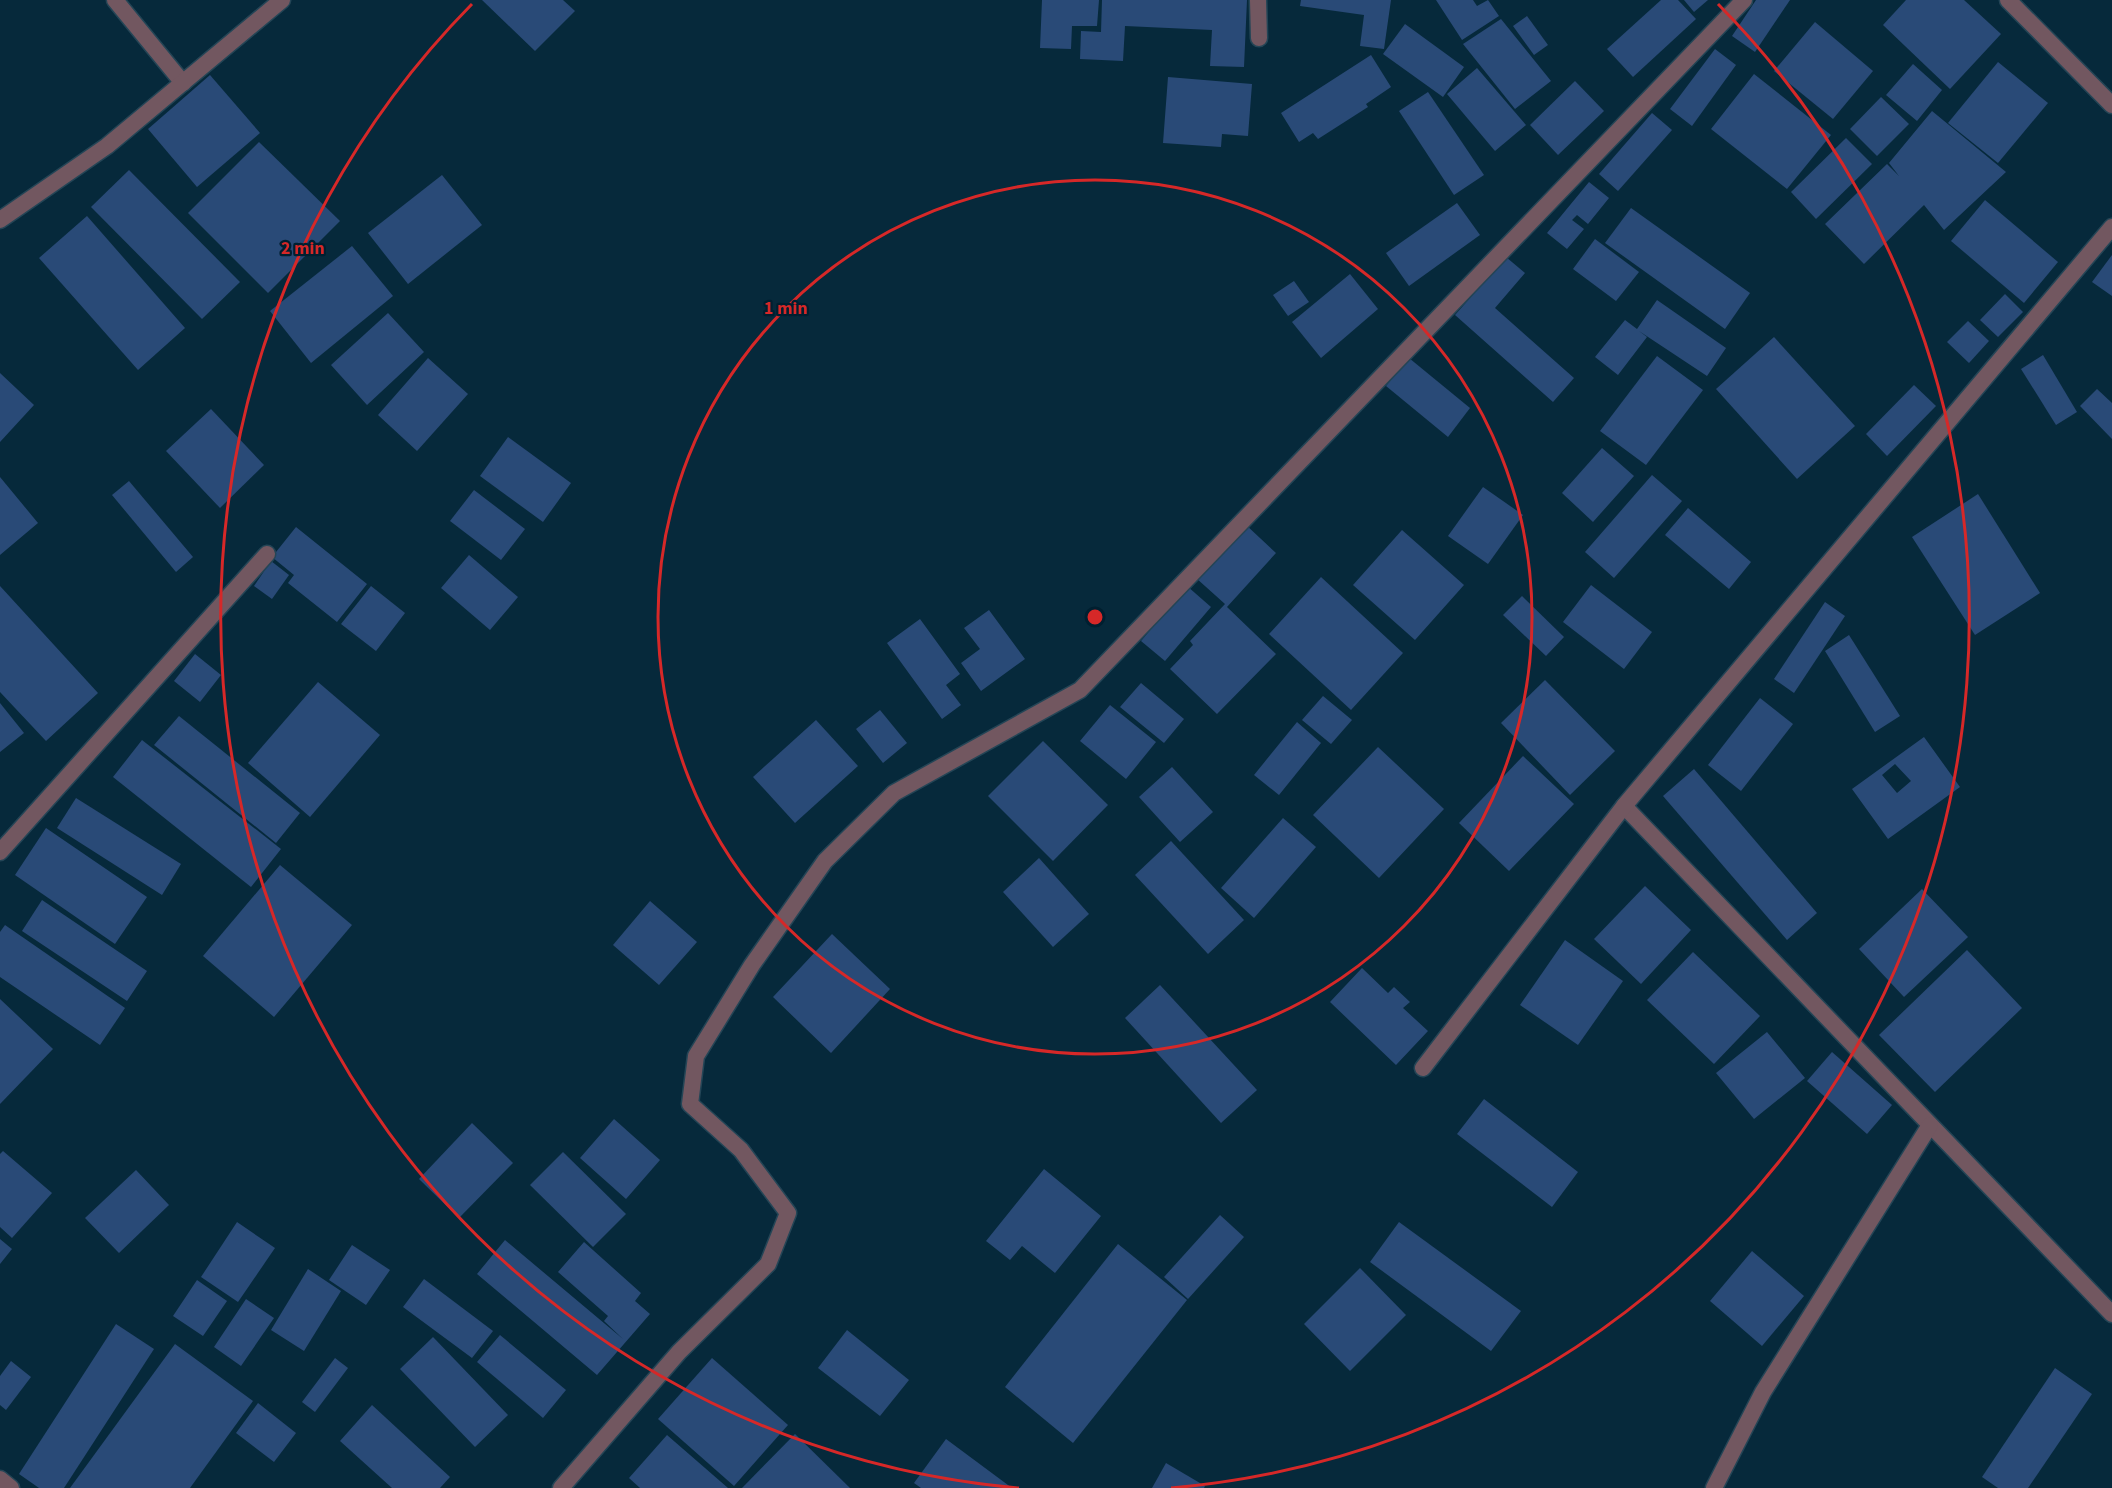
<svg xmlns="http://www.w3.org/2000/svg" width="2112" height="1488" viewBox="0 0 2112 1488" font-family="'Source Sans 3',sans-serif">
<style>
.building{fill:#294a77;fill-rule:evenodd}
.lines{fill:none;stroke-linecap:round;stroke-linejoin:round}
.minor-casing{stroke:#244556;stroke-width:19}
.minor{stroke:#725760;stroke-width:16}
.ring{fill:none;stroke:#d62828;stroke-width:3}
.centre{fill:#d62828;stroke:#001f30;stroke-width:3}
.ring-label{font-size:18px;text-anchor:middle;font-weight:bold;fill:#d62828;stroke:#001f30;stroke-width:4.5;stroke-linejoin:round;paint-order:stroke}
</style>
<rect width="100%" height="100%" fill="#06293b"/>
<g class="building">
<polygon points="482,0 563,0 575,11 535,51"/>
<polygon points="1042,0 1099,0 1097,26 1072,26 1071,49 1040,48"/>
<polygon points="1102,0 1247,0 1244,67 1210,66 1212,30 1125,26 1123,61 1080,59 1081,31 1101,32"/>
<polygon points="1301,0 1391,0 1384,49 1360,46 1364,15 1300,6"/>
<polygon points="1436,0 1473,0 1477,6 1488,0 1499,16 1462,40"/>
<polygon points="1661,0 1678,0 1696,19 1633,77 1607,49"/>
<polygon points="1684,0 1708,0 1694,12"/>
<polygon points="1756,0 1790,0 1755,52 1732,36"/>
<polygon points="1906,0 1964,0 2001,34 1950,89 1883,25"/>
<polygon points="1527,16 1548,45 1534,55 1513,26"/>
<polygon points="1501,19 1551,81 1515,109 1463,44"/>
<polygon points="1815,22 1873,71 1833,119 1774,71"/>
<polygon points="1405,24 1464,67 1443,97 1383,54"/>
<polygon points="1715,49 1736,65 1692,126 1670,109"/>
<polygon points="1371,55 1391,87 1366,104 1368,107 1318,139 1313,133 1299,142 1281,113"/>
<polygon points="1998,62 2048,103 1998,163 1948,123"/>
<polygon points="1913,64 1942,90 1917,121 1886,95"/>
<polygon points="1477,68 1526,125 1495,151 1447,94"/>
<polygon points="1754,74 1831,135 1787,189 1711,129"/>
<polygon points="210,75 260,133 197,187 148,129"/>
<polygon points="1168,77 1252,84 1248,136 1222,134 1221,147 1163,143"/>
<polygon points="1575,81 1604,111 1558,155 1530,125"/>
<polygon points="1428,92 1484,175 1454,195 1399,111"/>
<polygon points="1881,97 1909,124 1877,156 1850,129"/>
<polygon points="1932,111 2006,172 1944,230 1924,205 1864,264 1825,224 1887,164 1899,176 1889,163"/>
<polygon points="1652,113 1672,130 1618,191 1599,174"/>
<polygon points="1846,138 1872,164 1816,219 1791,192"/>
<polygon points="259,142 340,221 268,293 188,213"/>
<polygon points="129,170 240,282 202,319 91,207"/>
<polygon points="442,175 482,225 408,284 368,233"/>
<polygon points="1589,182 1609,198 1588,224 1577,215 1572,220 1584,229 1567,249 1547,233"/>
<polygon points="1985,200 2058,262 2024,303 1951,241"/>
<polygon points="1457,203 1480,235 1409,286 1386,253"/>
<polygon points="1631,208 1750,293 1725,329 1605,243"/>
<polygon points="87,216 185,328 138,370 39,258"/>
<polygon points="1595,239 1639,272 1616,301 1573,269"/>
<polygon points="352,246 393,296 311,363 270,311"/>
<polygon points="2112,255 2112,296 2092,282"/>
<polygon points="1506,257 1525,273 1495,308 1574,378 1553,402 1455,315"/>
<polygon points="1350,274 1378,309 1321,358 1292,322"/>
<polygon points="1294,281 1309,302 1288,316 1273,295"/>
<polygon points="2005,294 2023,312 1998,337 1980,320"/>
<polygon points="1657,300 1726,348 1707,376 1639,331 1647,337 1618,375 1595,357 1625,320 1637,329"/>
<polygon points="388,313 424,352 367,405 331,365"/>
<polygon points="1968,321 1989,341 1969,363 1947,342"/>
<polygon points="1774,337 1855,426 1797,479 1716,389"/>
<polygon points="2043,355 2077,412 2056,425 2021,369"/>
<polygon points="1657,356 1703,390 1646,465 1600,431"/>
<polygon points="428,358 468,394 417,451 378,415"/>
<polygon points="1409,358 1470,408 1448,437 1386,386"/>
<polygon points="0,373 34,405 0,442"/>
<polygon points="1914,385 1936,406 1887,456 1866,434"/>
<polygon points="2097,389 2112,403 2112,439 2080,406"/>
<polygon points="211,409 264,465 220,508 166,451"/>
<polygon points="508,437 571,483 543,522 480,476"/>
<polygon points="1602,448 1634,476 1593,522 1562,493"/>
<polygon points="1652,475 1682,501 1614,578 1585,552"/>
<polygon points="0,477 38,523 0,555"/>
<polygon points="129,481 193,557 176,572 112,495"/>
<polygon points="1483,487 1523,515 1488,564 1448,536"/>
<polygon points="474,490 525,529 501,560 450,521"/>
<polygon points="1978,494 2040,593 1975,635 1912,537"/>
<polygon points="1688,508 1751,562 1729,589 1665,535"/>
<polygon points="1245,524 1276,553 1227,607 1276,654 1217,714 1170,669 1193,645 1190,641 1225,604 1196,578"/>
<polygon points="296,527 367,584 337,622 288,583 294,575 272,557"/>
<polygon points="1402,530 1464,585 1415,640 1353,585"/>
<polygon points="469,555 518,597 490,630 441,588"/>
<polygon points="271,561 289,575 272,599 254,586"/>
<polygon points="1321,577 1403,653 1351,710 1269,634"/>
<polygon points="1591,585 1652,632 1624,669 1563,622"/>
<polygon points="0,586 98,693 46,741 0,692"/>
<polygon points="371,586 405,613 376,651 341,624"/>
<polygon points="1187,586 1211,607 1165,661 1141,641"/>
<polygon points="1522,596 1564,637 1546,656 1503,615"/>
<polygon points="1825,602 1845,616 1794,693 1774,679"/>
<polygon points="989,610 1025,659 981,691 961,663 980,649 964,628"/>
<polygon points="920,619 960,674 946,685 961,705 942,719 887,643"/>
<polygon points="1849,635 1900,716 1875,732 1825,651"/>
<polygon points="195,654 221,675 200,702 174,681"/>
<polygon points="1545,680 1615,751 1570,795 1501,723"/>
<polygon points="318,682 380,735 310,817 248,763"/>
<polygon points="1141,683 1184,719 1164,743 1120,707"/>
<polygon points="1323,696 1352,720 1331,744 1302,720"/>
<polygon points="1760,698 1793,724 1741,791 1708,765"/>
<polygon points="0,703 24,733 0,752"/>
<polygon points="1110,705 1156,742 1126,779 1080,741"/>
<polygon points="880,710 907,743 883,763 856,729"/>
<polygon points="179,716 300,813 276,843 154,745"/>
<polygon points="816,720 858,766 795,823 753,777"/>
<polygon points="1297,722 1321,743 1279,795 1254,775"/>
<path d="M1924,737l36,50 -72,52 -36,-50zM1895,764l16,17 -14,12 -15,-18z"/>
<polygon points="142,740 281,849 251,887 113,777"/>
<polygon points="1043,741 1108,805 1053,861 988,796"/>
<polygon points="1378,747 1444,809 1379,878 1313,815"/>
<polygon points="1523,756 1574,804 1509,871 1459,823"/>
<polygon points="1172,767 1213,812 1180,842 1139,797"/>
<polygon points="1694,769 1817,913 1787,940 1663,796"/>
<polygon points="76,798 181,864 162,895 57,828"/>
<polygon points="1283,818 1316,847 1254,918 1221,888"/>
<polygon points="46,828 147,897 115,944 15,875"/>
<polygon points="1171,841 1244,920 1208,954 1135,875"/>
<polygon points="1039,858 1089,914 1053,947 1003,892"/>
<polygon points="280,865 352,925 274,1017 203,956"/>
<polygon points="1645,886 1691,930 1641,984 1594,939"/>
<polygon points="1922,889 1968,937 1904,997 1859,949"/>
<polygon points="42,900 147,971 127,1001 22,931"/>
<polygon points="650,901 697,942 659,985 613,945"/>
<polygon points="5,925 125,1008 100,1045 0,977 0,932"/>
<polygon points="832,934 890,989 831,1053 773,997"/>
<polygon points="1565,940 1623,981 1578,1045 1520,1005"/>
<polygon points="1967,950 2022,1008 1935,1092 1879,1035"/>
<polygon points="1693,952 1760,1016 1714,1064 1647,1000"/>
<polygon points="1362,968 1388,993 1394,987 1410,1002 1403,1008 1428,1031 1396,1065 1330,1002"/>
<polygon points="1160,985 1257,1090 1221,1123 1125,1018"/>
<polygon points="0,999 53,1049 0,1104"/>
<polygon points="1767,1032 1805,1078 1754,1119 1716,1073"/>
<polygon points="1832,1052 1892,1105 1867,1134 1807,1081"/>
<polygon points="1484,1099 1578,1172 1552,1207 1457,1134"/>
<polygon points="614,1119 660,1160 626,1199 580,1158"/>
<polygon points="472,1123 513,1163 459,1218 419,1179"/>
<polygon points="3,1151 52,1193 12,1238 0,1227 0,1154"/>
<polygon points="563,1152 626,1214 593,1247 530,1185"/>
<polygon points="1044,1169 1101,1216 1055,1273 1022,1246 1010,1260 986,1241"/>
<polygon points="136,1170 169,1205 119,1253 85,1218"/>
<polygon points="1220,1215 1244,1237 1188,1299 1164,1277"/>
<polygon points="237,1222 275,1248 238,1302 201,1277"/>
<polygon points="1399,1222 1521,1311 1491,1351 1370,1262"/>
<polygon points="0,1239 12,1249 0,1264"/>
<polygon points="505,1240 623,1339 604,1321 608,1316 558,1272 584,1242 641,1293 635,1301 650,1314 597,1375 477,1274"/>
<polygon points="1118,1244 1187,1300 1073,1443 1005,1387"/>
<polygon points="352,1245 390,1270 366,1305 329,1280"/>
<polygon points="1752,1251 1804,1296 1762,1346 1710,1301"/>
<polygon points="1360,1268 1406,1315 1350,1371 1304,1324"/>
<polygon points="308,1269 341,1291 304,1351 271,1330"/>
<polygon points="424,1279 493,1331 472,1358 403,1307"/>
<polygon points="197,1280 227,1301 203,1336 173,1316"/>
<polygon points="246,1299 274,1318 241,1366 214,1347"/>
<polygon points="116,1324 154,1349 64,1488 39,1488 19,1474"/>
<polygon points="847,1330 909,1380 880,1416 818,1368"/>
<polygon points="500,1335 566,1390 543,1418 477,1362"/>
<polygon points="433,1337 508,1415 475,1447 400,1369"/>
<polygon points="175,1344 253,1401 190,1488 70,1488"/>
<polygon points="335,1358 348,1368 315,1412 302,1402"/>
<polygon points="712,1358 788,1425 734,1486 658,1419"/>
<polygon points="11,1361 31,1377 6,1410 0,1405 0,1376"/>
<polygon points="2055,1368 2092,1394 2028,1488 1998,1488 1982,1477"/>
<polygon points="258,1403 296,1433 274,1462 236,1433"/>
<polygon points="372,1405 450,1477 440,1488 392,1488 340,1441"/>
<polygon points="795,1434 850,1488 742,1488"/>
<polygon points="667,1435 728,1488 640,1488 629,1478"/>
<polygon points="946,1439 1012,1488 921,1488 914,1483"/>
<polygon points="1166,1463 1205,1486 1204,1488 1152,1488"/>
</g>
<g class="lines">
<g class="minor-casing">
<g id="minor">
<polyline points="115,0 183,83"/>
<polyline points="1258,0 1259,38"/>
<polyline points="2008,0 2112,105"/>
<polyline points="0,220 107,146 282,0"/>
<polyline points="1624,806 2112,1314"/>
<polyline points="0,852 267,554"/>
<polyline points="1423,1068 1624,806 2112,227"/>
<polyline points="0,1479 11,1488"/>
<polyline points="561,1488 679,1352 768,1264 788,1213 741,1150 690,1104 696,1056 752,965 825,861 894,793 1080,690 1744,0"/>
<polyline points="1714,1488 1763,1392 1930,1125"/>
</g>
</g>
<use href="#minor" class="minor"/>
</g>
<g class="ring">
<circle cx="1095" cy="617" r="437"/>
<path d="M1019 1488A874 874 0 0 1 472 4M1718 4A874 874 0 0 1 1171 1488"/>
</g>
<circle cx="1095" cy="617" r="9" class="centre"/>
<g class="ring-label">
<text x="303" y="254">2 min</text>
<text x="786" y="314">1 min</text>
</g>
</svg>
